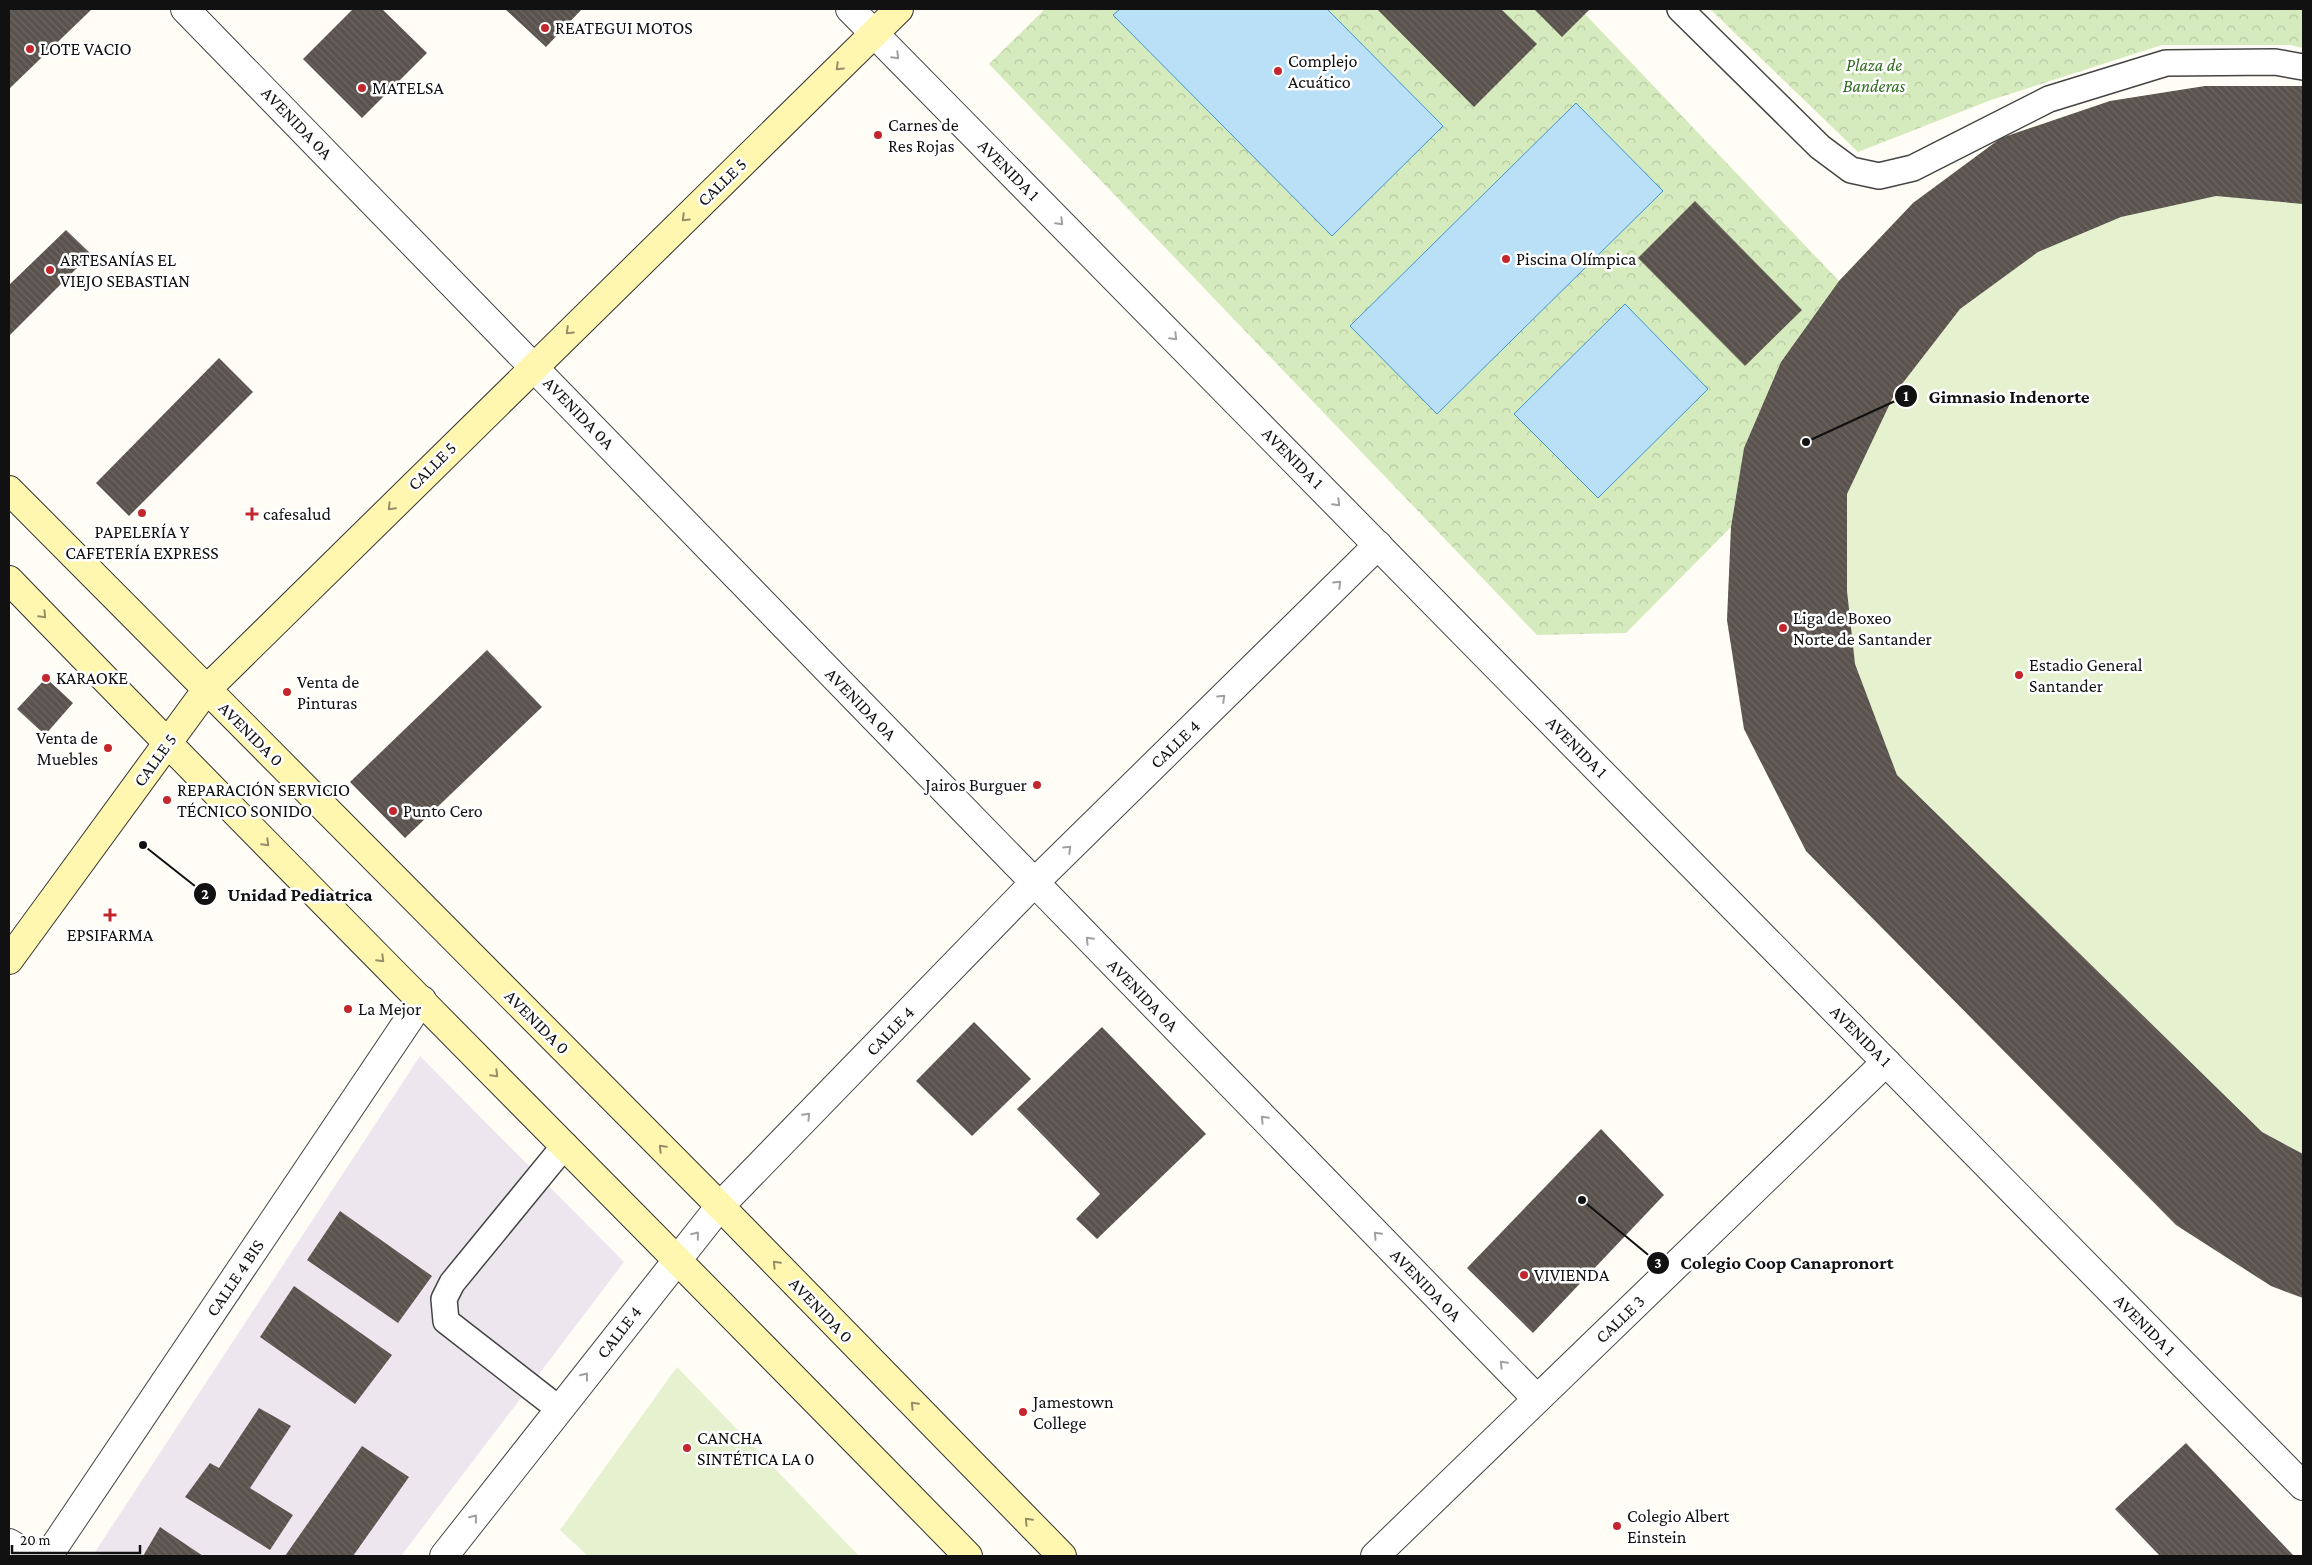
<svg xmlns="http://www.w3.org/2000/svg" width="2312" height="1565" viewBox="0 0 2312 1565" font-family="'Crimson Pro',serif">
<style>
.industrial{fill:#eee6ef}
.park{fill:url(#park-crowns)}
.pitch{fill:#e6f2cf}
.water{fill:#b9e0f7;stroke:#3f96cf}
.building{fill:url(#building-back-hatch)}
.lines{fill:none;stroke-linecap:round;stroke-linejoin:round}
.lane-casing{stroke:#444;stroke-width:28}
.street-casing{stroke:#444;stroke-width:30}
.secondary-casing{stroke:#333;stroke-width:30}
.lane{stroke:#fff;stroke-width:25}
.street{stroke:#fff;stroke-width:28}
.secondary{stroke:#fff6b0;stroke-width:28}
.oneway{stroke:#a0a0a0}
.oneway2{stroke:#948f68}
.poi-dot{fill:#c4262e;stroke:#fff;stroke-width:2}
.labels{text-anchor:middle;stroke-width:5;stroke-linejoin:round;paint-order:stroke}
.poi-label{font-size:18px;fill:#111;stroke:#fff;text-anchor:start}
.park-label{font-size:18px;font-style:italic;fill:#2f6b1f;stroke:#fff}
.street-label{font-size:18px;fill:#111;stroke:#fff}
.leader{fill:none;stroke:#111;stroke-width:2}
.callout-dot{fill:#111;stroke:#fff;stroke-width:2}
.mark-label{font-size:15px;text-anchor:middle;font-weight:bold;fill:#fff}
.callout-label{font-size:19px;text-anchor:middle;font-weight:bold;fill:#111;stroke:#fff;stroke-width:5;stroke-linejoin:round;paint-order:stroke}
</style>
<defs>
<pattern id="park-crowns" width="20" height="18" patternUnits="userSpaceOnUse" patternTransform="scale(1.25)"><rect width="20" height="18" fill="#d5ebbd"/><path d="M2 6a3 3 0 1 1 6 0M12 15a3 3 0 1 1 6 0" fill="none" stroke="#b6c8a1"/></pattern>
<pattern id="building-back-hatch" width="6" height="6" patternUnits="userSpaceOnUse" patternTransform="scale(1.25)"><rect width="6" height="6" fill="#5a524d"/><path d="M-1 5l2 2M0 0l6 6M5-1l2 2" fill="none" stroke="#6d6662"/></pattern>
</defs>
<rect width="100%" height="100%" fill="#fffdf5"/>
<polygon class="industrial" points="420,1056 624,1262 401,1556 103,1556 95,1552"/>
<g class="park">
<polygon points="1045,9 1590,9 1585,14 1839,281 1781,362 1744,448 1731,527 1626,633 1537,635 989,64"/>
<polygon points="1710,9 2303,9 2303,48 2290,45 2162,45 1991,100 1858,152"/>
</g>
<g class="pitch">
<polygon points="2205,86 2303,86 2303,1298 2271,1286 2176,1225 1806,851 1744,729 1727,620 1731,527 1744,448 1781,362 1839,281 1913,203 2001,138 2110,101"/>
<polygon points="677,1367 859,1556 588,1556 560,1530"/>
</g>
<g class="water">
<polygon points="1120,9 1327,9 1443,126 1332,236 1113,15"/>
<polygon points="1576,103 1663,191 1437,414 1350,326"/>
<polygon points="1625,304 1708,389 1598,498 1514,414"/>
</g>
<g class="building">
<polygon points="9,9 92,9 9,89"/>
<polygon points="353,9 382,9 427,53 362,118 303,59"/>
<polygon points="505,9 582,9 546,47"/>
<polygon points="1377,9 1501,9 1537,44 1474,107"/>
<polygon points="1534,9 1590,9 1562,37"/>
<polygon points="2205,86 2303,86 2303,204 2216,196 2121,217 2038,252 1960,309 1895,393 1847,494 1847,591 1855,664 1897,775 2262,1132 2303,1154 2303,1298 2271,1286 2176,1225 1806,851 1744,729 1727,620 1731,527 1744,448 1781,362 1839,281 1913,203 2001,138 2110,101"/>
<polygon points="1695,201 1802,310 1745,366 1638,258"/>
<polygon points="66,230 91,254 9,336 9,285"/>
<polygon points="219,358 253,392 129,516 96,483"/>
<polygon points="487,650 542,707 405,838 350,782"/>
<polygon points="46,678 73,703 45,735 17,709"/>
<polygon points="974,1022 1031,1079 972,1136 916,1081"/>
<polygon points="1102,1027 1206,1134 1097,1239 1076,1219 1100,1194 1017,1109"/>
<polygon points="1601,1129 1664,1195 1533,1333 1467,1268"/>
<polygon points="340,1211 432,1276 398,1323 307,1260"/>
<polygon points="294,1286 392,1355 355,1404 260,1337"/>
<polygon points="259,1408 291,1426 250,1488 293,1515 270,1550 185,1497 210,1463 219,1468"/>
<polygon points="2186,1443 2294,1556 2160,1556 2115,1509"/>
<polygon points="362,1446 409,1477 353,1556 285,1556"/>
<polygon points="160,1527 203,1556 143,1556"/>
</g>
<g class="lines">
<g class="lane-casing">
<g id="lane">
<polyline points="1680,9 1820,147 1851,170 1879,176 1913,168 2049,99 2166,63 2275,62 2303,67"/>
<polyline points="559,1409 446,1321 444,1299 452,1283 565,1145"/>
</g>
</g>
<g class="street-casing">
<g id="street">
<polyline points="185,9 1537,1399"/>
<polyline points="850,9 2303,1486"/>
<polyline points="9,1543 30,1556"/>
<polyline points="48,1556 422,1000"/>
<polyline points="444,1556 720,1206 1034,883 1378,545"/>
<polyline points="1375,1556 1886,1062"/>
</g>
</g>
<g class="secondary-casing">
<g id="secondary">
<polyline points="9,490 720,1206 1062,1556"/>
<path d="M9,580c317,328 640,649 959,976"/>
<polyline points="9,960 207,689 899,9"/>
</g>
</g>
<use href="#lane" class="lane"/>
<use href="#street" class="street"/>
<use href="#secondary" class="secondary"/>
</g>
<defs><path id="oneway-chevron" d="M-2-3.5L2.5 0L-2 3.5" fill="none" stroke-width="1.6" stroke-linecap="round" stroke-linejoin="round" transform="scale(1.25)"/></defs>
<g class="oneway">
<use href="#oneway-chevron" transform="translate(896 56) rotate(45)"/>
<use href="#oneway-chevron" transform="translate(1060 222) rotate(45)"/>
<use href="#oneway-chevron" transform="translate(1174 337) rotate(45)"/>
<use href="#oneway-chevron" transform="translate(1337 503) rotate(45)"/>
<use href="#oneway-chevron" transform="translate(1338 584) rotate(-44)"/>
<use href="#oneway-chevron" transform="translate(1222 698) rotate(-44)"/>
<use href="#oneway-chevron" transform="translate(1068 849) rotate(-44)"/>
<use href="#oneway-chevron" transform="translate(1089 940) rotate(-134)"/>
<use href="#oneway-chevron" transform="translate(807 1116) rotate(-46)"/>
<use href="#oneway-chevron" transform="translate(1264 1119) rotate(-134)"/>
<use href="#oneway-chevron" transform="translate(696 1235) rotate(-51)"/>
<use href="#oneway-chevron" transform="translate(1377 1235) rotate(-134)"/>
<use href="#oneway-chevron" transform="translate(1503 1364) rotate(-134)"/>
<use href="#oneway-chevron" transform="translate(585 1376) rotate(-52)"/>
<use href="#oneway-chevron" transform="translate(474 1518) rotate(-52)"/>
</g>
<g class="oneway2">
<use href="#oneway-chevron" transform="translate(839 67) rotate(136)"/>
<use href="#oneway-chevron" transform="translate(685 218) rotate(136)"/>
<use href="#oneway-chevron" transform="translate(569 331) rotate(136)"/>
<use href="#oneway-chevron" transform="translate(391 507) rotate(135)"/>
<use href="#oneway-chevron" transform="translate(43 615) rotate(46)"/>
<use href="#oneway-chevron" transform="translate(266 843) rotate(45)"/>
<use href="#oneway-chevron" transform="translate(381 959) rotate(45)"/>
<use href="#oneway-chevron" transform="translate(495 1074) rotate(45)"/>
<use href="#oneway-chevron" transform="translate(662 1148) rotate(-135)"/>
<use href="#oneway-chevron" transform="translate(776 1264) rotate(-134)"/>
<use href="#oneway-chevron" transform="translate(914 1405) rotate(-134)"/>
<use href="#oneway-chevron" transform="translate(1028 1521) rotate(-134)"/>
</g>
<g class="poi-dot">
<circle cx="545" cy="28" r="5"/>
<circle cx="30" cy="49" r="5"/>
<circle cx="1278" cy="71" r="5"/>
<circle cx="362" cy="88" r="5"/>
<circle cx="878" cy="135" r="5"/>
<circle cx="1506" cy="259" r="5"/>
<circle cx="50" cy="270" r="5"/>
<circle cx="142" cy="513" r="5"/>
<path d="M249.5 506.5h5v5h5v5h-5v5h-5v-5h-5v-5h5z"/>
<circle cx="1783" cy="628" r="5"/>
<circle cx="2019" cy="675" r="5"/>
<circle cx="46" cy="678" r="5"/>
<circle cx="287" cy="692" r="5"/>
<circle cx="108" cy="748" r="5"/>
<circle cx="1037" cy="785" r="5"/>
<circle cx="167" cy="800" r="5"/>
<circle cx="393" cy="811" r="5"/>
<path d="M107.5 907.5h5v5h5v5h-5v5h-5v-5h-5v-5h5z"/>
<circle cx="348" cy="1009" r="5"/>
<circle cx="1524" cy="1275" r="5"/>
<circle cx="1023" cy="1412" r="5"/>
<circle cx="687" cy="1448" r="5"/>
<circle cx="1617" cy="1526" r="5"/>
</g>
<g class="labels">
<g class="poi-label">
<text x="555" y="34">REATEGUI MOTOS</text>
<text x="40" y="55">LOTE VACIO</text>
<text x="1288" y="67">Complejo<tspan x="1288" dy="21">Acuático</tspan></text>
<text x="372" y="94">MATELSA</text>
<text x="888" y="131">Carnes de<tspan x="888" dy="21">Res Rojas</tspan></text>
<text x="1516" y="265">Piscina Olímpica</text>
<text x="60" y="266">ARTESANÍAS EL<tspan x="60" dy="21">VIEJO SEBASTIAN</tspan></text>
<text x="263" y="520">cafesalud</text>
<text x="142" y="538" text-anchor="middle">PAPELERÍA Y<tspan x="142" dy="21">CAFETERÍA EXPRESS</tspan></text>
<text x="1793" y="624">Liga de Boxeo<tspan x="1793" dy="21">Norte de Santander</tspan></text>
<text x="2029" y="671">Estadio General<tspan x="2029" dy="21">Santander</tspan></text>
<text x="56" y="684">KARAOKE</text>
<text x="297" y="688">Venta de<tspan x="297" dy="21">Pinturas</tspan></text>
<text x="98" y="744" text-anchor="end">Venta de<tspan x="98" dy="21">Muebles</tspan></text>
<text x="1027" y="791" text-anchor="end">Jairos Burguer</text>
<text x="177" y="796">REPARACIÓN SERVICIO<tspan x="177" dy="21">TÉCNICO SONIDO</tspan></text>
<text x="403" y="817">Punto Cero</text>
<text x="110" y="941" text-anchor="middle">EPSIFARMA</text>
<text x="358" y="1015">La Mejor</text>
<text x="1534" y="1281">VIVIENDA</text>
<text x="1033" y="1408">Jamestown<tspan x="1033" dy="21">College</tspan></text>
<text x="697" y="1444">CANCHA<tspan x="697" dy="21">SINTÉTICA LA 0</tspan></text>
<text x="1627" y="1522">Colegio Albert<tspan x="1627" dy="21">Einstein</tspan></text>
</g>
<g class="park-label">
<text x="1874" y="71">Plaza de<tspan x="1874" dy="21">Banderas</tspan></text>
</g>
<g class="street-label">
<text transform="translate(297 123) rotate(46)" y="6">AVENIDA 0A</text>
<text transform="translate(1009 170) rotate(45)" y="6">AVENIDA 1</text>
<text transform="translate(722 182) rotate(-44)" y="6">CALLE 5</text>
<text transform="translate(579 413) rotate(46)" y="6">AVENIDA 0A</text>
<text transform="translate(1293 458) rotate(45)" y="6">AVENIDA 1</text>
<text transform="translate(432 466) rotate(-45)" y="6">CALLE 5</text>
<text transform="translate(861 704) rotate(46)" y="6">AVENIDA 0A</text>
<text transform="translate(251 734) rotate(45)" y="6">AVENIDA 0</text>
<text transform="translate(1175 744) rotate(-44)" y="6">CALLE 4</text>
<text transform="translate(1577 747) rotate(45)" y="6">AVENIDA 1</text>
<text transform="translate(155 760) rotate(-54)" y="6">CALLE 5</text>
<text transform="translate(1143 995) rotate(46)" y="6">AVENIDA 0A</text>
<text transform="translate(537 1022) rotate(45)" y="6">AVENIDA 0</text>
<text transform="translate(890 1031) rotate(-46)" y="6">CALLE 4</text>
<text transform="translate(1861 1036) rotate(45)" y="6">AVENIDA 1</text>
<text transform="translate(235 1278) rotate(-56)" y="6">CALLE 4 BIS</text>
<text transform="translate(1426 1285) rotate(46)" y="6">AVENIDA 0A</text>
<text transform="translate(821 1310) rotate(46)" y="6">AVENIDA 0</text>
<text transform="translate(1620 1319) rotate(-44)" y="6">CALLE 3</text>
<text transform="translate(2145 1325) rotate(45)" y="6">AVENIDA 1</text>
<text transform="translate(619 1332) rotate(-52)" y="6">CALLE 4</text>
</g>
</g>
<path class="leader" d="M1806 442L1906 396M143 845L205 894M1582 1200L1658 1263"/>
<g class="callout-dot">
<circle cx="1806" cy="442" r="5"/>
<circle cx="143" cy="845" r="5"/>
<circle cx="1582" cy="1200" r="5"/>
<circle cx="1906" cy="396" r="12"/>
<circle cx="205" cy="894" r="12"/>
<circle cx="1658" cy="1263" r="12"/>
</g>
<g class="mark-label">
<text x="1906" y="401">1</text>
<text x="205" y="899">2</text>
<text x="1658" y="1268">3</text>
</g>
<g class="callout-label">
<text x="2009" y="403">Gimnasio Indenorte</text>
<text x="300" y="901">Unidad Pediatrica</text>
<text x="1787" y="1269">Colegio Coop Canapronort</text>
</g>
<rect width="2312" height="1565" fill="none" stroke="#111111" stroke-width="20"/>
<path d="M12 1545v8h128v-8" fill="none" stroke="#111111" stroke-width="2.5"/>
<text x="20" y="1545" font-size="15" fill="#111111" stroke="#ffffff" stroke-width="4" paint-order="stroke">20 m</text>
</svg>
